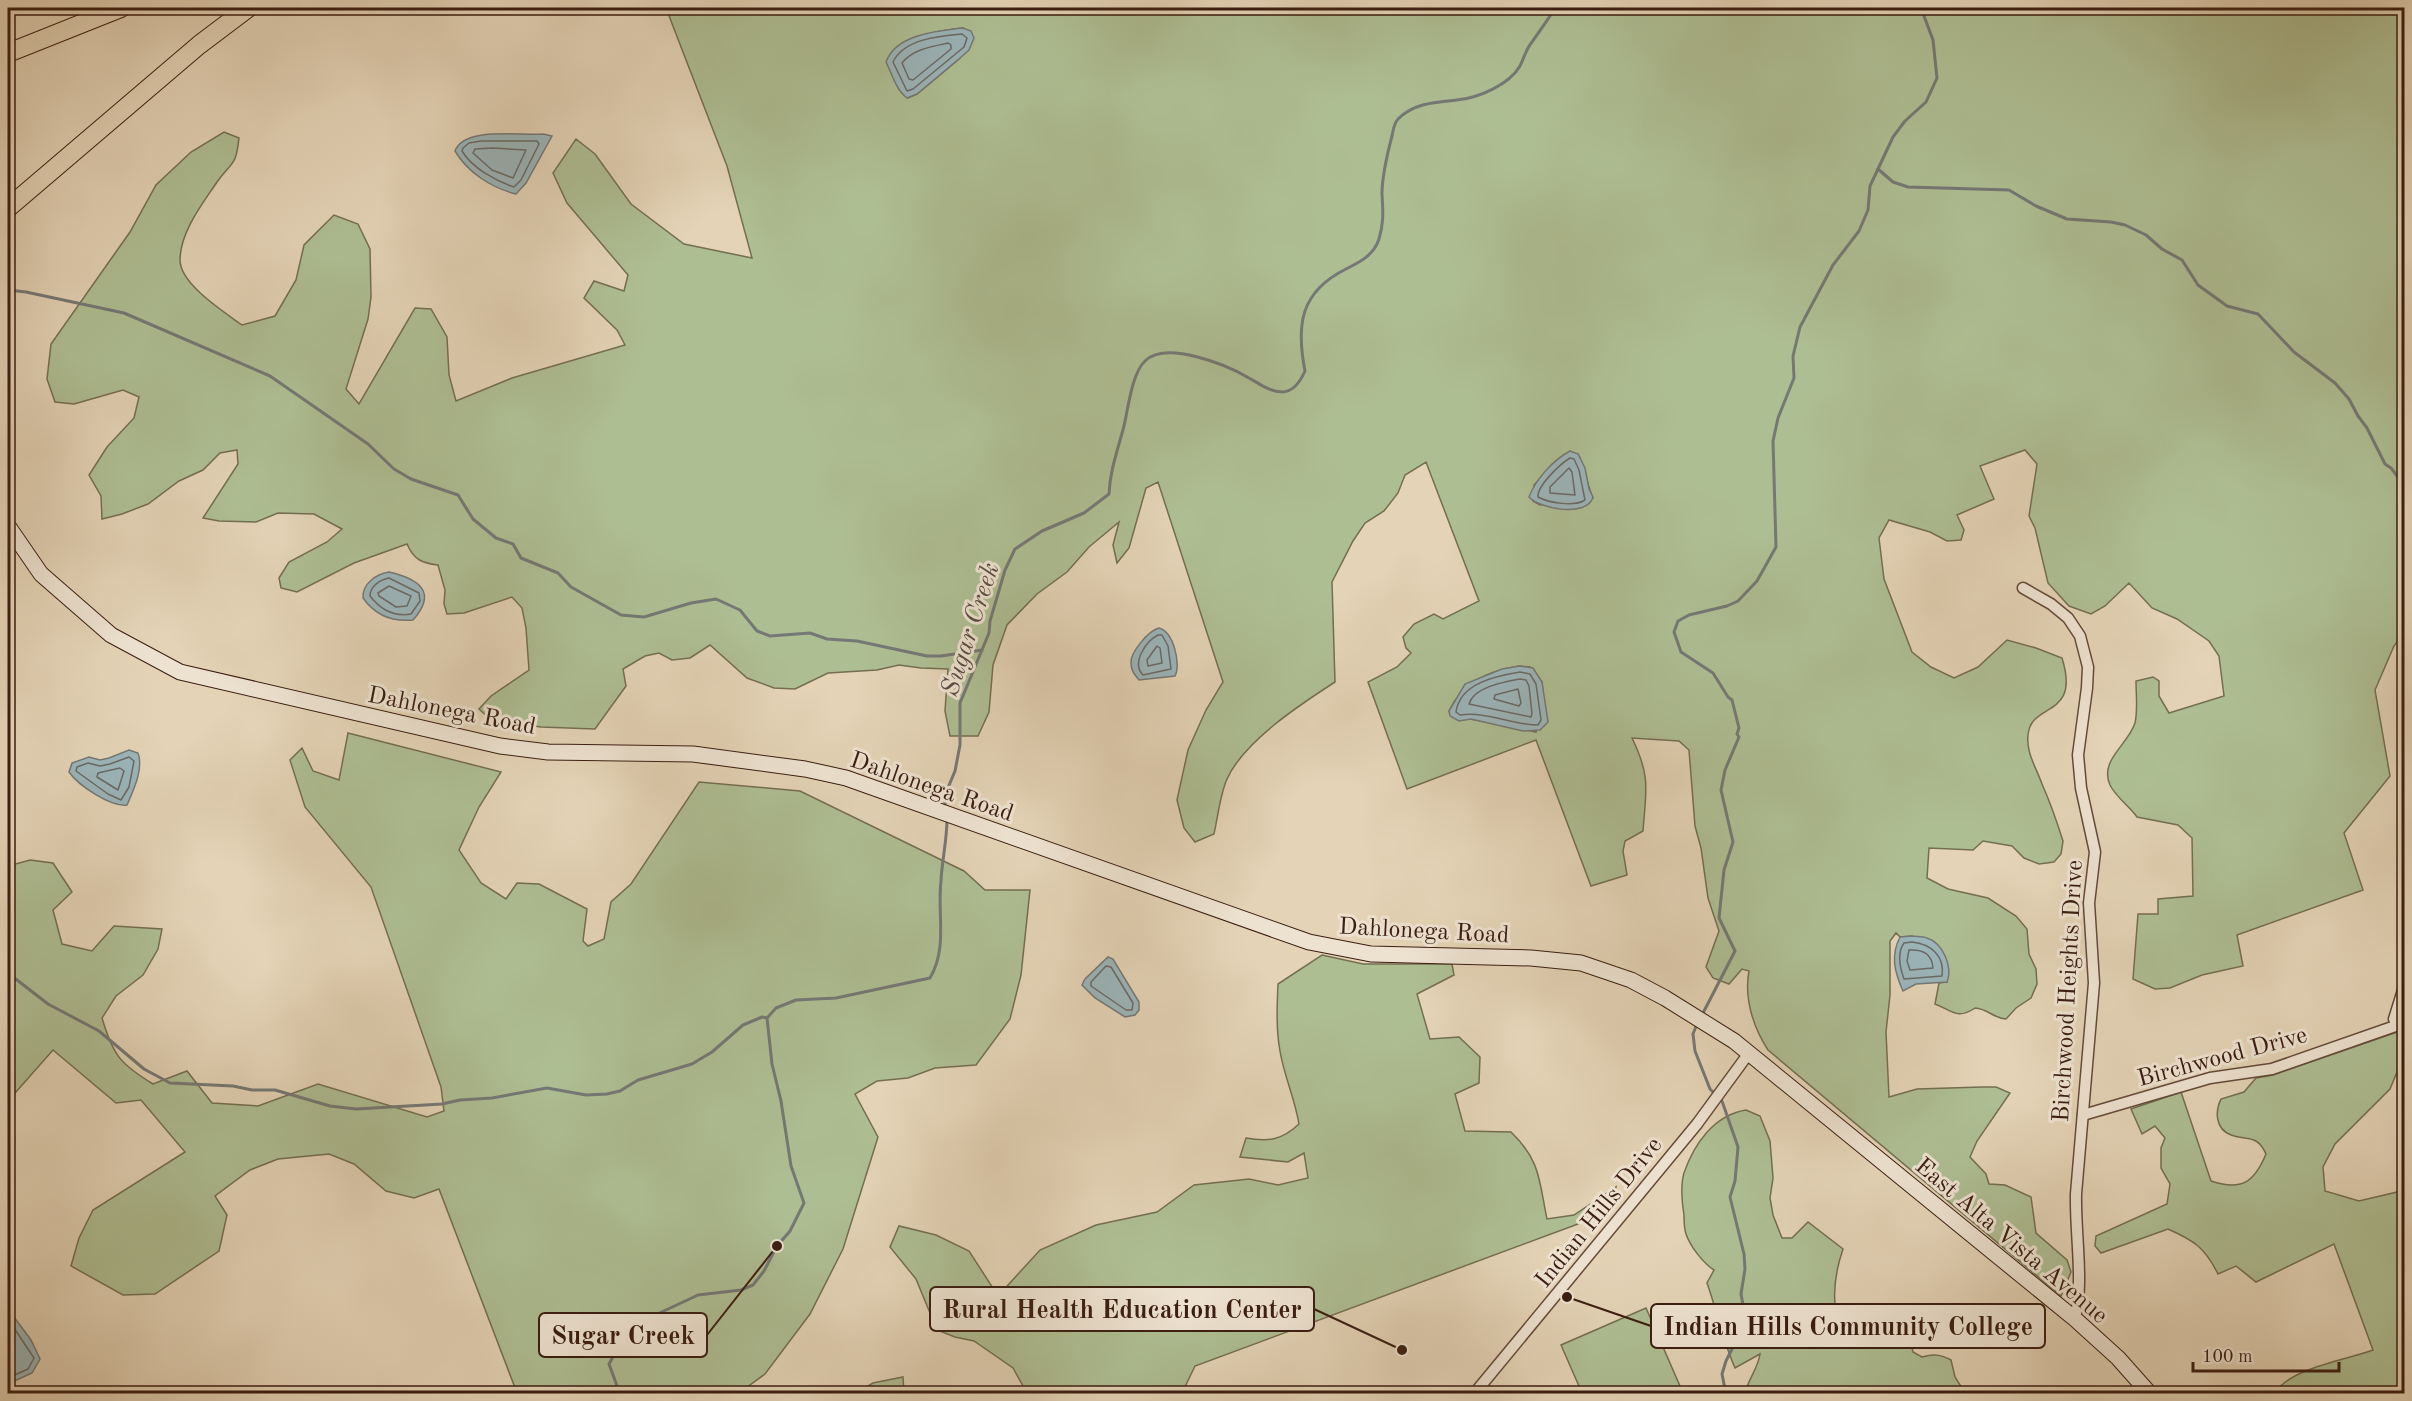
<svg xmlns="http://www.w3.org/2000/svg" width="2412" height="1401" viewBox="0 0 2412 1401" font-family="'Old Standard TT',serif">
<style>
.green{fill:#aebe93;stroke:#746e52;stroke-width:1.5;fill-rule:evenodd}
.water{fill:#9bb5ba;stroke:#757876;stroke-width:1.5}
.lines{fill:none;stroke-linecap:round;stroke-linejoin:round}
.shore{stroke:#6b6966;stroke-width:1.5}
.stream{stroke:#757876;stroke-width:3}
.minor-casing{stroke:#654a3a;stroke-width:13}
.secondary-casing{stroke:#3b1d11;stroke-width:17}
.motorway-casing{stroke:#3b1d11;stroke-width:20}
.minor{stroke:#ede2d0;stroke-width:10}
.secondary{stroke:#ede2d0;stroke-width:15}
.motorway{stroke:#e4d3b6;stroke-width:18}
.labels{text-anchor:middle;stroke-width:6;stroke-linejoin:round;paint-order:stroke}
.street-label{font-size:24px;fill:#3b1d11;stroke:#ede2d0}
.water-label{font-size:26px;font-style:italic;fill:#584b44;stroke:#ede2d0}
.leader{fill:none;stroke:#3b1d11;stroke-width:2}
.callout-dot{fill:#3b1d11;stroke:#ede2d0;stroke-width:2}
.callout{fill:#ede2d0;stroke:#3b1d11;stroke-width:2}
.callout-label{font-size:26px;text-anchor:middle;font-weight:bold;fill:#3b1d11}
</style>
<rect width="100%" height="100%" fill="#e4d3b6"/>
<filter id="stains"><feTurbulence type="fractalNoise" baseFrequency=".00333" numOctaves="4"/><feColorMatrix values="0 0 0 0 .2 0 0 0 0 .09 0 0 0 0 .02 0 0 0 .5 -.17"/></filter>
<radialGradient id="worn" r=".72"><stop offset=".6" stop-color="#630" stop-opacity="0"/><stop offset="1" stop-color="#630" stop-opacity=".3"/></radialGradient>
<g class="green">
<path d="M666,8h1738v625l-10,13 -19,44 15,86 -46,57 19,57 -126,45 6,31 -41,9 -32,13 -15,1 -22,-10 5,-65h20v-15l35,-3 -1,-58 -14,-13 -41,-8c-8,-11 -21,-20 -27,-32 -11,-25 18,-40 25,-62 3,-13 1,-29 1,-42l17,-4 6,4v15l10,17 55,-17 -5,-40 -10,-15 -32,-22 -25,-11 -23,-25 -24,23 -14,8 -22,-8 -21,-23 -13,-55 -6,-12 8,-52 -12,-14 -45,16 14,33 -37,16 7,15 -3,10 -14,1 -17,-9 -41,-12 -10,18 5,41 28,73 19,15 23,11 24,-11 29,-27 29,8 26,10c19,61 -31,43 -34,77 -2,18 8,32 14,49 8,18 15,38 21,57l-2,13 -7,8 -15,2 -15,-6 -12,-12 -29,-5 -10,9 -44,-2 -2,30 21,11 40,9 28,18 11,13 2,25 7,15 1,15 -6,14 -15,10 -10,11c-14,-1 -17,-10 -31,-11 -18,12 -22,3 -40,-4l4,-21 8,-1 -35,-46 -12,1 -4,-4 -6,8v54l-4,37 3,65 28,-8 65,-2h14l14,6 -33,48 -7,16 16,17 3,10 16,1 26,12 5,36 31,27 4,12 -10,24 -293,-246c-15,-23 -24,-52 -19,-79l-7,-2 -13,15 -16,-6 -7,-11 13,-36 -11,-33 -7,-50 -6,-22 -6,-76 -10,-9 -47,-3c19,39 14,52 11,93l-18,10 -2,10 4,24 -36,11 -55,-146 -129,49 -39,-107 29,-15 14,-14 -5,-5 -3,-11 11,-13 20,-10 9,5 36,-18 -53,-139 -21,13 -7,18 -14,18 -19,12 -12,18 -21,41 3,100c-34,22 -91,59 -108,97 -7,16 -9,37 -13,55l-19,8 -11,-14 -7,-28 11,-50 18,-40 17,-28 -65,-200 -12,6 -17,60 -12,15 -4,-18 6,-23 -30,25 -22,25 -30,22 -30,31 -14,40 -4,47 -11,24h-28l-5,-25 3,-42 -27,-1 -22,-3 -22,5 -49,3 -33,16 -21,-1 -27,-10 -37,-33 -20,13 -18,2 -13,-7 -14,3 -22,13 3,17 -31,43 -54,-2 -50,-7 -12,-11 12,-13 38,-26 -3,-42 -4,-20 -10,-11 -48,16 -17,1 -3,-10 1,-14 -7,-25c-16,-2 -24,-5 -31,-21l-53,19 -57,29 -16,-4 -2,-10 10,-16 38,-20 15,-13 -28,-15 -36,-1 -22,9 -37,-1 -16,-3 35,-54 -1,-14 -17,3 -17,17 -24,11 -31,23 -26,10 -20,5 -1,-23 -12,-21 18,-28 27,-29 5,-21 -16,-7 -49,14 -19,-2 -8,-23 4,-35 79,-112 26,-47 35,-33 33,-20 15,6c-3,29 -7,23 -22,44 -14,21 -37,50 -37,78 0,24 44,52 62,65l33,-9 21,-36 8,-35 30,-30 24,9 12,25 1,48 -3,22 -22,70 13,15 56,-96 16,1 16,28 2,38 7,26 56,-23 113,-33 -8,-15 -33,-32 10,-17 30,10 4,-16 -61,-72 -14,-30 23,-34 19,15 36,50 53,40 68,14 -25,-92zM963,28l-3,30 -43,36 -9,4c-17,-10 -14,-30 -14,-47l41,-19zM1578,454c8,14 8,29 15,44l-53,7 -7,-4 1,-16 21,-23zM1519,666l11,1 12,15 1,16 -7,34 -65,-13 -22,-8c14,-30 40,-40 70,-45z"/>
<path d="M348,733l153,39 -22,35 -20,43 22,33 25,16 11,-16 22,1 48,25 -4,32 5,5 16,-7 7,-37 20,-18 68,-102 101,9 164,80 21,19h45l-9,85 -11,44 -34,46 -41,3 -27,10 -31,3 -22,13 23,43 -35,112 -33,65 -45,60 -26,19h-222l-78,-204 -25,9 -28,-7 -32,-27 -25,-10 -51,5 -28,11 -35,26 12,19 -8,36 -64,43 -32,1 -52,-29 8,-28 14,-28 92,-58 -44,-52 -25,3 -63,-53 -45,51v-235l22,-6 23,3 19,29 -19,18 9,34 30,7 22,-25 48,3 -4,20 -15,26 -27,21 -14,22c11,37 18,46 51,66l34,-13 25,32 46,3 60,-22 109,33 17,-6 -3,-24 -70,-200 -66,-80 -15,-47 12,-12 11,23 26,9z"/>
<path d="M1322,955l41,9h89l2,11 -37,19 13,45 29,-2 21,20 -1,26 -24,11 10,37 46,1c30,29 28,49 36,87l27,-4 42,-28 -2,9 -28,25 -391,145 -13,27h-155l-14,-25 -39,-27 -19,-4 -18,-7 -21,-51 -26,-32 9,-21 37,9 33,16 29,45 42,-46 56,-25 61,-13 37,-27 55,-6 29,6 30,-7 -4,-25 -16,9 -48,-5 6,-19c23,4 36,2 53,-14 -4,-25 -15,-48 -19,-73 -4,-22 -3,-44 -2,-67z"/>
<path d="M2403,1030l-1,30 -12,29 -55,55 -12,23 2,24 34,10 38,-9 7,-14v215h-129c15,-25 71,-33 98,-43l-39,-106 -78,38 -20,-16 -18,8c-13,-26 -23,-33 -50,-45l-67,24 -6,-7 1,-10 71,-32 3,-20 -9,-16v-20l4,-10 -10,-12 -13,8 -11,-25 50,-17 30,89c30,10 43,2 55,-27 -9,-20 -18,-13 -35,-19 -16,-6 -16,-24 -10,-36l23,-7 12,-14 17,-3z"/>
<path d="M1746,1110l14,6 10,25 3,37 -3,20 3,17 9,23h10l16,-16 35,27c-12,35 -9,55 -4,91l51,-17 20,17 3,12 9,5c11,-3 18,-3 29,3l4,17 10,16h-220c3,-14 13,-24 15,-39l-25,14c-12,-27 -18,-57 -28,-85l7,-13c-11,-7 -24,-24 -28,-36 -2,-6 -2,-13 -2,-19 -2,-13 -4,-29 0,-42 10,-29 30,-58 62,-63z"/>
<polygon points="1646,1308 1683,1393 1582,1393 1561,1345"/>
<polygon points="903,1377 904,1393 856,1393 873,1383"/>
</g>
<g class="water">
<path d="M963,28l8,3 3,7 -5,12 -9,8 -43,36 -10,4c-11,-8 -15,-24 -21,-36 10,-28 52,-31 77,-34z"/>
<path d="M543,134l9,2 -26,47 -10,11c-24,-6 -48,-21 -61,-43 9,-25 65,-15 88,-17z"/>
<path d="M1570,451l8,3 7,14 4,21 4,8c-6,21 -53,12 -64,0 7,-18 24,-37 41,-46z"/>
<path d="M389,572c30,7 49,20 24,48 -20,2 -38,-5 -50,-22 -1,-14 13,-24 26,-26z"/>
<path d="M1159,628c15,4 22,37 16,48l-36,4c-4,-5 -8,-9 -8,-17 -1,-10 17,-32 28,-35z"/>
<polygon points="1520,666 1533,668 1542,682 1548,722 1540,730 1523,731 1471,719 1459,721 1450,716 1449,711 1465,684 1502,669"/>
<path d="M129,750l9,3c6,16 -5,38 -11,52 -17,2 -49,-20 -58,-33l3,-9 17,-6 11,3 9,-2z"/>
<path d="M1912,936c4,1 10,0 15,2 16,5 26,29 20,44l-31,2 -13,7c-8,-18 -13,-35 -3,-54z"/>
<polygon points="1108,957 1113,959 1139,1002 1139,1010 1135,1015 1125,1017 1095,998 1082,985 1085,979"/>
<polygon points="8,1309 31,1340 40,1359 32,1373 8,1384"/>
</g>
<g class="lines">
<g class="shore">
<path d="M962,34l5,4 -3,9 -51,42 -6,2 -14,-29c11,-23 46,-26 69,-28z"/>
<path d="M948,43l3,2v4l-38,31 -4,-1 -7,-16c11,-14 29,-16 46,-20z"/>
<path d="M481,141h56l2,3 -18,36 -7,7c-18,-6 -42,-19 -52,-36l1,-3 6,-5z"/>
<polygon points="493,148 526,150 513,178 492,170 473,153 475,149"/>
<path d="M1570,458l4,1 5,11 6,30c-11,7 -36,3 -47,-3 -1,-11 22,-33 32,-39z"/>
<polygon points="1569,468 1572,472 1575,495 1550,493 1550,487"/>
<path d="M389,578l30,15 1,8 -9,13c-17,3 -31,-5 -41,-18 0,-9 9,-16 19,-18z"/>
<polygon points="389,586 411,596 407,606 396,607 379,596 378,593"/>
<path d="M1158,635h4l6,11 3,23 -28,6c-12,-12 3,-34 15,-40z"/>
<polygon points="1157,646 1160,648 1162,663 1148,666 1147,660"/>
<path d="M1520,672l10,2 6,10 5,36 -3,5c-27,0 -51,-14 -78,-10l-4,-3c4,-29 40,-36 64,-40z"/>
<path d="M1520,679l6,1 3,6 3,28 -1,3 -62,-13c5,-17 35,-22 51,-25z"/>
<polygon points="1518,689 1521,703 1519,706 1494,699 1495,695"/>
<polygon points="129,757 134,761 129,787 121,800 108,794 76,771 77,767 88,763 100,766 110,764"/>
<polygon points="120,768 124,771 118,790 97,777 98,773"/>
<path d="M1912,942c19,2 33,14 30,34l-38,3c-4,-11 -7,-26 0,-36z"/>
<path d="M1909,950c14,-1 23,4 24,18l-23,2 -3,-9z"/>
<polygon points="1106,966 1111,967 1133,1003 1132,1010 1126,1010 1091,986 1091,982"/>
<polyline points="8,1319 34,1358 28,1369 8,1378"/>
</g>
<g class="stream">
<polyline points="1659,8 1664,9 1677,8"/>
<polyline points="1878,169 1893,182 1908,187 2009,190 2036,206 2067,219 2111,222 2125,225 2146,235 2162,249 2182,260 2198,285 2227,306 2258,314 2294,352 2335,383 2349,399 2358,416 2367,428 2385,464 2391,468 2404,485"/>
<polyline points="8,290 26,292 124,313 270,376 368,444 394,469 411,479 458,495 473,519 496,538 513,544 521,558 558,573 571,587 621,615 644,617 691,603 716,599 740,610 757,631 770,636 810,633 827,639 857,641 927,656 941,656 982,650"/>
<path d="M945,807v-12l10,-24 5,-26v-42l29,-70 1,-12 15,-51 10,-21 27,-18 42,-18 25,-19c1,-24 9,-45 15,-68 4,-17 8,-53 21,-65 21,-21 82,4 104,17 11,6 21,14 33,14 12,0 19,-12 23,-21 -9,-46 -5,-79 41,-102 14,-7 28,-14 33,-30 5,-17 4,-27 3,-45 0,-19 5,-39 10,-58 1,-5 2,-13 6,-17 16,-16 38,-17 59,-19 21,-2 52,-15 63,-34 4,-8 6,-17 12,-24 8,-12 16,-22 23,-34"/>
<polyline points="8,973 48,1004 99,1031 144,1069 170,1083 233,1086 252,1090 275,1090 330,1106 356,1109 442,1104 460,1100 492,1098 547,1088 586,1095 607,1094 620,1091 638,1080 692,1064 712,1052 743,1025 762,1017 767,1018"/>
<polyline points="1702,1015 1735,951 1719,918 1724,870 1733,842 1721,790 1725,770 1739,737 1737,734 1739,728 1732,700 1728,697 1713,673 1681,652 1674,632 1678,621 1689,615 1727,606 1738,601 1757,581 1776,547 1773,441 1778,418 1794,378 1793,356 1800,327 1833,265 1859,231 1868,210 1870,186 1893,137 1905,121 1926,102 1937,78 1933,40 1921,8"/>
<polyline points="1697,1024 1693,1034 1695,1051 1710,1089 1722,1101 1738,1147 1735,1181 1730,1197 1744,1254 1745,1269 1741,1294 1746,1321 1726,1361 1722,1374 1726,1394"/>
<path d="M620,1394l-11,-30 17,-30 25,-17 47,-22 43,-5 12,-5 11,-14 13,-25 13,-15 14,-28 -13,-37 -10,-65 -9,-37 -5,-46 9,-10 20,-8 40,-2 94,-20c18,-31 7,-64 11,-97 1,-21 6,-41 6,-62"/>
</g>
<g class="minor-casing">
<g id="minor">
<path d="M2023,588l28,16 17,14 12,18 8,31 -1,21 -9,67 3,33 14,64 -6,51 5,80 -18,211c-1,39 8,88 -1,125"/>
<polyline points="2397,1025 2394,1019 2404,987"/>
<polyline points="2083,1115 2210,1078 2272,1069 2404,1023"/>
<polyline points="1474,1394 1697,1124 1749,1053"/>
</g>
</g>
<g class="secondary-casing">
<polyline id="secondary" points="8,526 41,574 111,635 180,672 500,746 548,752 693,754 805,769 846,778 1309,942 1371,954 1531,958 1581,963 1631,980 1665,998 1734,1041 2075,1319 2118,1358 2150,1394"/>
</g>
<g class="motorway-casing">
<g id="motorway">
<polyline points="8,53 121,8"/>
<polyline points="8,208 199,45 248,8"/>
</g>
</g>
<use href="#minor" class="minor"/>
<use href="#secondary" class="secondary"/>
<use href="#motorway" class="motorway"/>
</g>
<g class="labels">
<g class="street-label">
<text transform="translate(452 710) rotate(11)" y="8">Dahlonega Road</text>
<text transform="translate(932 786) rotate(19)" y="8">Dahlonega Road</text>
<text transform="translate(1424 930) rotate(3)" y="8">Dahlonega Road</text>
<text transform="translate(2067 991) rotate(-87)" y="8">Birchwood Heights Drive</text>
<text transform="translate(2222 1056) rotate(-15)" y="8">Birchwood Drive</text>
<text transform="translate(1598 1212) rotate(-51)" y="8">Indian Hills Drive</text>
<text transform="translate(2012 1240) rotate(40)" y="8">East Alta Vista Avenue</text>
</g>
<g class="water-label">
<text transform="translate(969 629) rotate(-72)" y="9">Sugar Creek</text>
</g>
</g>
<path class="leader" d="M1402 1350L1314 1309M1567 1297L1651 1326M777 1246L707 1335"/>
<g class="callout-dot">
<circle cx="1402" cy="1350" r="6"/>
<circle cx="1567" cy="1297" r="6"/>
<circle cx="777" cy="1246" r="6"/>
</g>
<g class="callout">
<rect x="930" y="1287" width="384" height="44" rx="6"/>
<rect x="1651" y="1304" width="394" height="44" rx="6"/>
<rect x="539" y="1313" width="168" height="44" rx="6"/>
</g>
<g class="callout-label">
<text x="1122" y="1318">Rural Health Education Center</text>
<text x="1848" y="1335">Indian Hills Community College</text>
<text x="623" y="1344">Sugar Creek</text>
</g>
<rect width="2412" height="1401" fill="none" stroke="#e4d3b6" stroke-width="30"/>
<rect x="9" y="9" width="2394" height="1383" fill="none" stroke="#3b1d11" stroke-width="3"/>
<rect x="15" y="15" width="2382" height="1371" fill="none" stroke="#3b1d11" stroke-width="1.5"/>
<path d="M2193 1362v9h146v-9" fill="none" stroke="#3b1d11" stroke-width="3"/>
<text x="2202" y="1362" font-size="18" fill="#3b1d11" stroke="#ede2d0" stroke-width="4.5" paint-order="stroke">100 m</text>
<rect width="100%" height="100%" filter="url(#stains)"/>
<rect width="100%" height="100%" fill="url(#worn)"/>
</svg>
